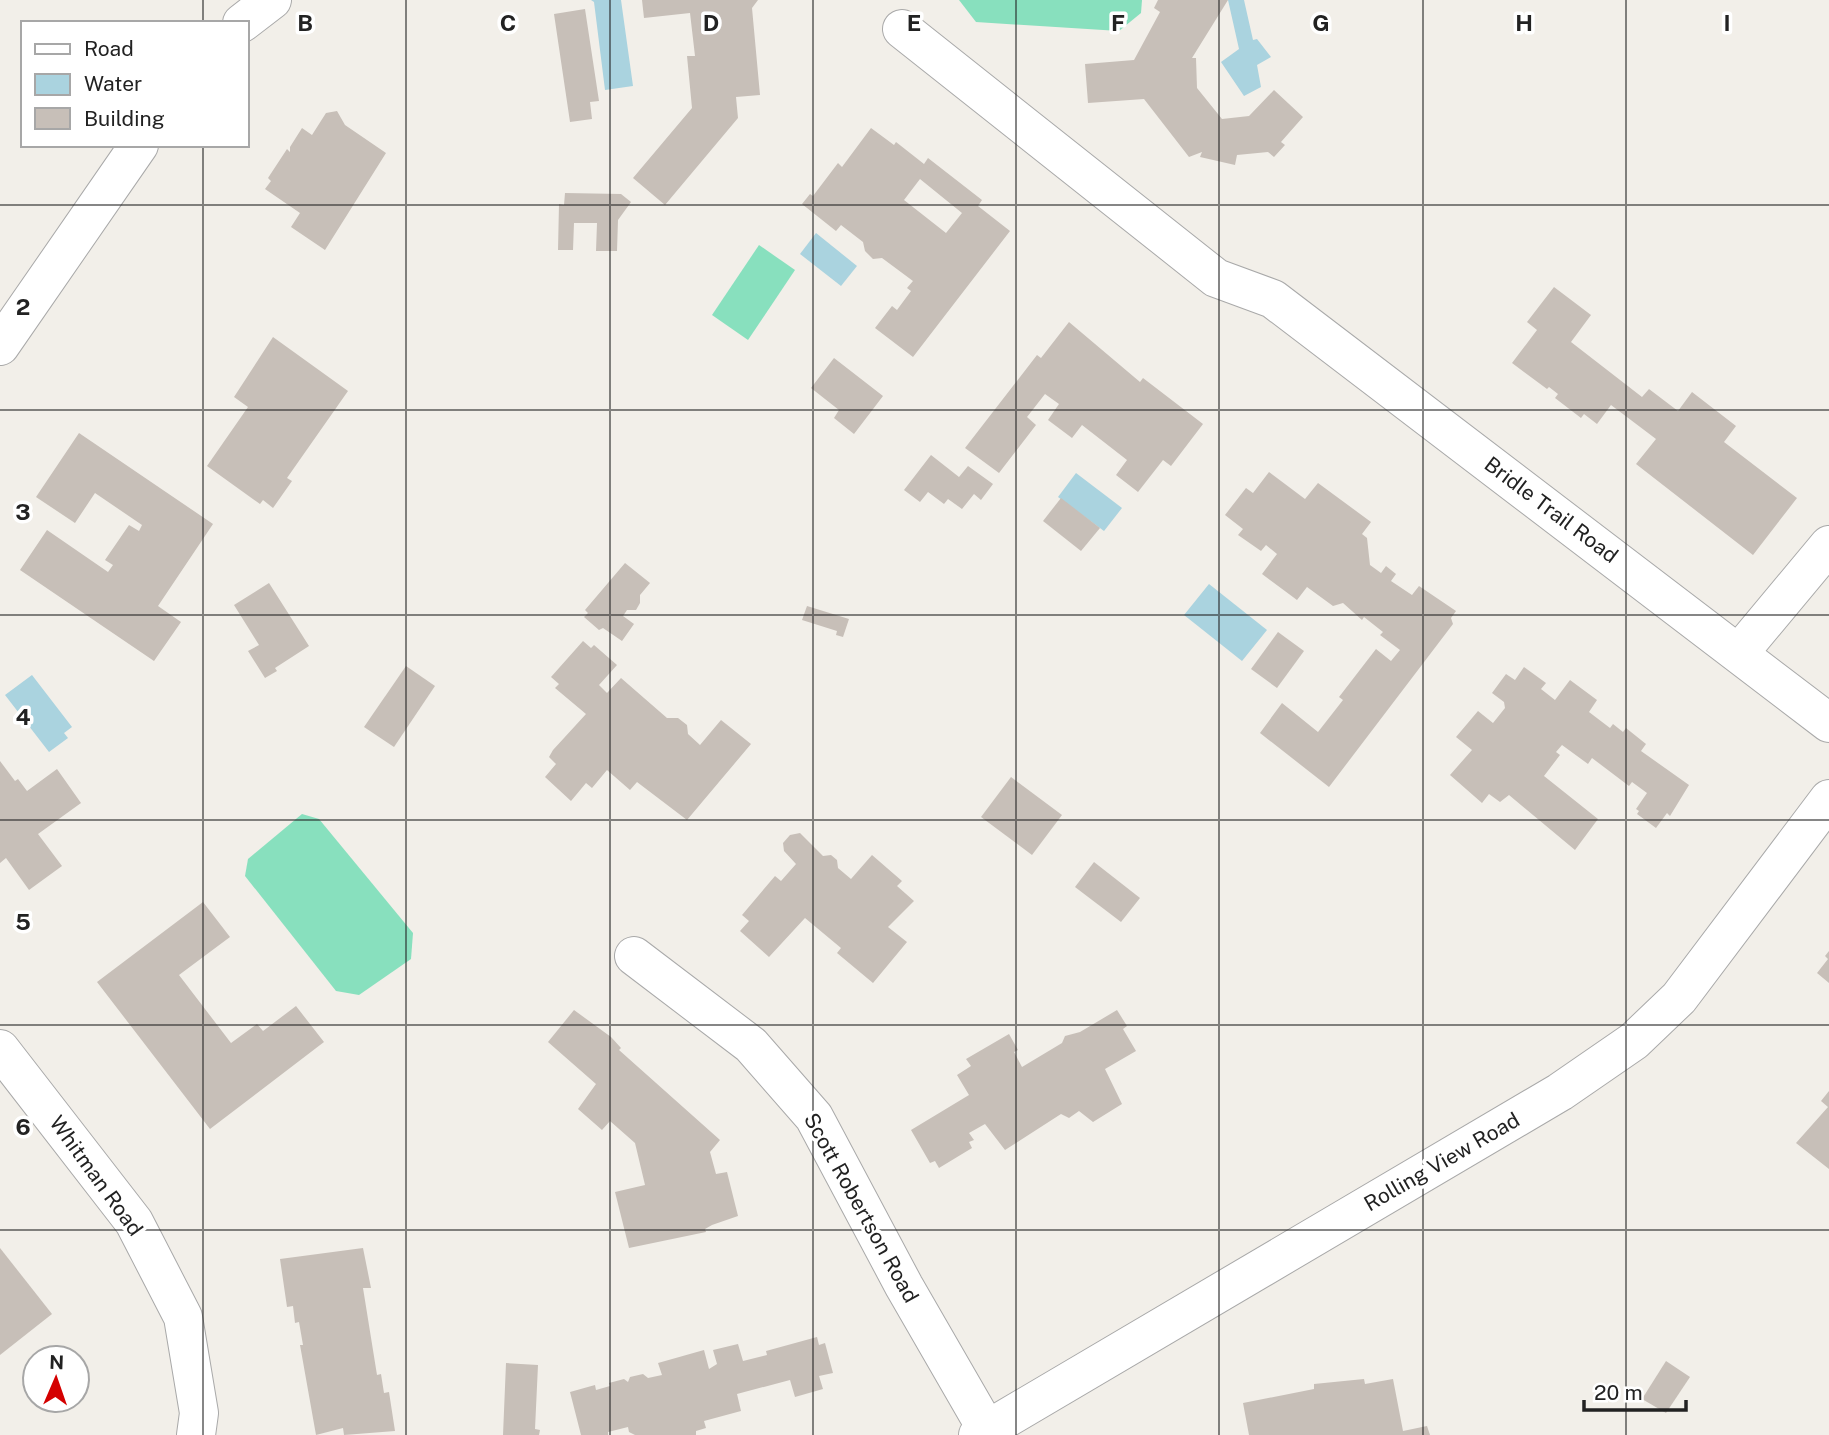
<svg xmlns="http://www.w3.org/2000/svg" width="1829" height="1435" viewBox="0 0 1829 1435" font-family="'Public Sans',sans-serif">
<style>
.pitch{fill:#88e0be}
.water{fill:#aad3df}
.building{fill:#c7bfb8;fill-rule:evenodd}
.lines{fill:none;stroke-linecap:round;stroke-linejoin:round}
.minor-casing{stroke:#a9a9a9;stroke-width:40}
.minor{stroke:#fff;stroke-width:38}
.grid{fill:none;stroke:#222;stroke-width:2;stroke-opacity:0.55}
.labels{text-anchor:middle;stroke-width:7;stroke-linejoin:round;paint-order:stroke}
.street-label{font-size:21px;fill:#222;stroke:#fff}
.grid-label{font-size:23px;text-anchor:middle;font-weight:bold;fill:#222;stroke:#fff;stroke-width:7;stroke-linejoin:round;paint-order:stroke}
</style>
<rect width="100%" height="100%" fill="#f2efe9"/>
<g class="pitch">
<polygon points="959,0 1142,0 1141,13 1119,31 976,22"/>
<polygon points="759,245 795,270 748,340 712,315"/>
<polygon points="302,814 319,819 413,933 411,959 359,995 336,991 245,876 248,859"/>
</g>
<g class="water">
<polygon points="591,0 621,0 633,86 605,90 594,2"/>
<polygon points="1228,0 1244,0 1253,40 1257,39 1271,57 1257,65 1261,87 1244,96 1221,62 1239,49"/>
<polygon points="816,233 857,266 841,286 800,254"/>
<polygon points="1076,473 1122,508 1104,531 1058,497"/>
<polygon points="1209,584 1267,630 1242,661 1184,615"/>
<polygon points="32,675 72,727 64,733 68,738 49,752 5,695"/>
</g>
<g class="building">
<polygon points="642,0 758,0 752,8 760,95 736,97 738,118 665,205 633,178 692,108 687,56 695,56 690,13 644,18"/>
<polygon points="1158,0 1228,0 1192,58 1196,58 1197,88 1222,119 1249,116 1274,90 1303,117 1281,142 1285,145 1274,157 1268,152 1237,155 1235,165 1200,157 1202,152 1189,157 1144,99 1088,103 1085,64 1134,60 1160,12 1154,8"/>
<polygon points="585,9 599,101 590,102 592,119 570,122 554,14"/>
<polygon points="337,111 345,125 386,153 325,250 291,227 300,213 265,189 271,181 268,178 287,149 290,152 290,147 302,128 312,135 326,113"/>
<path d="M871,128l23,17 2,-3 28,22 4,-6 54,42 -4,6 32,25 -97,126 -38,-29 17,-22 5,4 14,-19 -4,-3 6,-7 -31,-23 -9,1 -8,-8 -2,-9 -22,-17 -5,6 -34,-27 8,-10 3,2 25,-33 4,4zM920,179l42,34 -16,20 -42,-33z"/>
<polygon points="565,193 621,194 631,202 618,220 617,251 596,251 597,223 574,223 573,250 558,250 559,204 564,205"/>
<polygon points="1554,287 1591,315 1571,342 1642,397 1649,389 1678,411 1692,392 1736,426 1724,442 1797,498 1753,555 1636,464 1656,439 1611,405 1597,424 1584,414 1581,418 1555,398 1558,394 1549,387 1547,389 1512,363 1537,330 1527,322"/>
<polygon points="1069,322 1140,382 1143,378 1203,424 1171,466 1163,460 1138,492 1116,475 1127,460 1082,425 1072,438 1048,420 1059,404 1045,394 1027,417 1036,425 999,473 965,448 1037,355 1041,358"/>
<polygon points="273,337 348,391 287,478 292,481 273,508 263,500 260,504 207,466 248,407 234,397"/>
<polygon points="834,358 883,396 854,434 834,418 839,410 811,388"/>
<polygon points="79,433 213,524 158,606 181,622 154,661 20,570 47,530 108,572 113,565 105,560 129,525 139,531 142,525 95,493 75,523 36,497"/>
<polygon points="931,455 959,477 968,466 993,484 981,500 974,494 962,509 948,499 944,504 928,492 920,502 904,490"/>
<polygon points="1269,472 1305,499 1318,483 1371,522 1362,534 1367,538 1370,565 1381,573 1386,566 1396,574 1391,581 1412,595 1419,586 1456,611 1451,618 1453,624 1329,787 1260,733 1282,703 1318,732 1343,700 1339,697 1376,649 1391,661 1400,650 1380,635 1383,632 1364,617 1362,620 1343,603 1333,606 1307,587 1297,600 1262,574 1277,554 1266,545 1261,551 1238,535 1243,529 1225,515 1246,488 1253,493"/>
<polygon points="1061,498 1100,528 1081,551 1043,521"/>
<polygon points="625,563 650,583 640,595 640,603 636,610 627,610 623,616 634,624 622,641 603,628 599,630 584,617 588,613 585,610"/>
<polygon points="269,583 309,646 275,668 277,671 265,678 248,651 259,645 234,605"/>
<polygon points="807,606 849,619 843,637 836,635 837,631 802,620"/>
<polygon points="1278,632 1304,651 1277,688 1251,669"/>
<polygon points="583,641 591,648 594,645 617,665 599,685 607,693 621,678 667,718 678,718 687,725 688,734 700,745 721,720 751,744 687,820 637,782 630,790 607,770 592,788 586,783 571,801 545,777 556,764 549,757 553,750 586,714 555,688 559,684 551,677"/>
<polygon points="406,666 435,686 394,747 364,727"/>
<polygon points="1524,667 1546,683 1541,689 1555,700 1570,680 1597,700 1589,712 1610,728 1613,724 1623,732 1626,728 1646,744 1641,751 1689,785 1670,816 1667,813 1656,828 1637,814 1639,811 1636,809 1647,793 1632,782 1629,786 1592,758 1588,764 1562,745 1556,752 1560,755 1544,776 1598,819 1575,850 1509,795 1500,802 1489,794 1482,803 1450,775 1472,750 1456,737 1478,711 1493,723 1505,708 1504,702 1492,693 1506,674 1515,680"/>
<polygon points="0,761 15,781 18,779 27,791 57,769 81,803 38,834 62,866 29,890 6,858 0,863"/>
<polygon points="1011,777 1062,815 1032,855 981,817"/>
<polygon points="800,833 823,856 831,855 837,860 838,868 851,879 872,855 902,881 897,886 914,901 888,927 907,942 873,983 837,953 841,948 805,918 769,957 740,931 749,921 742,915 775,876 781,881 796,864 784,851 783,843 790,835"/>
<polygon points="1094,862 1140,898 1121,922 1075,887"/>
<polygon points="203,902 230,937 179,975 231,1043 257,1024 263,1031 296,1006 324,1042 210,1129 97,982"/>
<polygon points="1829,951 1829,983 1817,973 1828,959 1825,956"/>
<polygon points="574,1010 611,1037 621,1048 619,1050 720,1140 710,1152 716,1174 727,1172 738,1216 712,1225 705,1229 706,1232 629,1248 615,1192 645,1185 635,1143 610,1121 602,1130 578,1109 596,1084 548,1042"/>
<polygon points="1117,1010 1127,1026 1123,1029 1136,1051 1105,1069 1122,1104 1093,1122 1079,1111 1069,1118 1061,1114 1005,1150 985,1124 969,1133 974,1140 969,1142 972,1148 939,1168 935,1161 930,1163 911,1130 969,1095 957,1075 971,1066 966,1059 1009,1034 1018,1050 1014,1052 1022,1067 1062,1043 1065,1036 1080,1032"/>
<polygon points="1829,1091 1829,1169 1796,1143 1828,1107 1821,1101"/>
<polygon points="0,1248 52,1314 0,1355"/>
<polygon points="363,1248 371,1288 363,1288 377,1375 381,1374 384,1393 389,1392 395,1431 344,1435 343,1428 316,1435 300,1345 303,1345 299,1322 295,1323 293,1306 287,1307 280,1259"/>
<polygon points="817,1337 819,1345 825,1343 833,1373 819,1376 823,1389 795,1397 790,1380 737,1394 741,1411 704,1421 706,1428 696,1431 696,1435 635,1435 629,1432 628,1427 608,1432 608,1435 581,1435 570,1392 595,1385 596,1390 610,1386 609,1383 624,1379 628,1382 630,1377 643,1374 648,1378 662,1375 658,1363 704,1350 709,1369 717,1364 713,1350 738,1344 743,1361 767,1355 766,1351"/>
<polygon points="1666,1361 1690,1377 1666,1413 1642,1399"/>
<polygon points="506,1363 538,1365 535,1429 540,1430 539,1435 503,1435"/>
<polygon points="1364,1379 1365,1384 1393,1379 1403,1431 1427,1426 1430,1435 1249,1435 1243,1403 1314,1389 1314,1384"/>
</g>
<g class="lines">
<g class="minor-casing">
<g id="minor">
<polyline points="242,23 272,0"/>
<polyline points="902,29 1216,278 1273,299 1829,723"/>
<polyline points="0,346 139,145"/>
<polyline points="1739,653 1829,545"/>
<polyline points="634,956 751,1045 814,1117 904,1286 990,1435"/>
<polyline points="0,1049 134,1222 183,1317 199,1413 196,1435"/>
<polyline points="978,1435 1560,1092 1634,1041 1679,998 1829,799"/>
</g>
</g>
<use href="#minor" class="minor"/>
</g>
<path class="grid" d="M203,0v23M406,0v1435M610,0v1435M813,0v1435M1016,0v1435M1219,0v1435M1423,0v1435M1626,0v1435M203,145v1290M0,205h1829M0,410h1829M0,615h1829M0,820h1829M0,1025h1829M0,1230h1829"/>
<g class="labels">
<g class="street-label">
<text transform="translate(1551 510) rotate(37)" y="7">Bridle Trail Road</text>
<text transform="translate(1442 1162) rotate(-30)" y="7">Rolling View Road</text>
<text transform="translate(96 1176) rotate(54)" y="7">Whitman Road</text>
<text transform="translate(861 1208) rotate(61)" y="7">Scott Robertson Road</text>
</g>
</g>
<g class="grid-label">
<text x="305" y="31">B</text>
<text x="508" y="31">C</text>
<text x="711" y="31">D</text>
<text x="914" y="31">E</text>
<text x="1118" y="31">F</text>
<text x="1321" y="31">G</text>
<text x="1524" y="31">H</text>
<text x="1727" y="31">I</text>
<text x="23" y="315">2</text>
<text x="23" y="520">3</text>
<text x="23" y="725">4</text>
<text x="23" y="930">5</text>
<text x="23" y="1135">6</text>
</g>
<rect x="21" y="21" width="228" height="126" fill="#ffffff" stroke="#a7a7a7" stroke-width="2"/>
<rect x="35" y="44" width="35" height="10" fill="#ffffff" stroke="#a7a7a7" stroke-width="2"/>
<text x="84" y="56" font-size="21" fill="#222222">Road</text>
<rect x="35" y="74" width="35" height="21" fill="#aad3df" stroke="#a7a7a7" stroke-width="2"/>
<text x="84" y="91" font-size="21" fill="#222222">Water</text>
<rect x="35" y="108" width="35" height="21" fill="#c7bfb8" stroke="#a7a7a7" stroke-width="2"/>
<text x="84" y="126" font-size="21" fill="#222222">Building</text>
<g transform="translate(56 1379) rotate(2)"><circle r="33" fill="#ffffff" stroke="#a7a7a7" stroke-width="2"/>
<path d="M0-5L12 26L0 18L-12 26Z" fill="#d40000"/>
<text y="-10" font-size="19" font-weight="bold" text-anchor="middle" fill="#222222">N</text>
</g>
<path d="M1584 1400v10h102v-10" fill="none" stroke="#222222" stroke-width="3.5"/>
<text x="1594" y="1400" font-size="21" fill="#222222" stroke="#ffffff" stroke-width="5" paint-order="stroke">20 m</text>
</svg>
